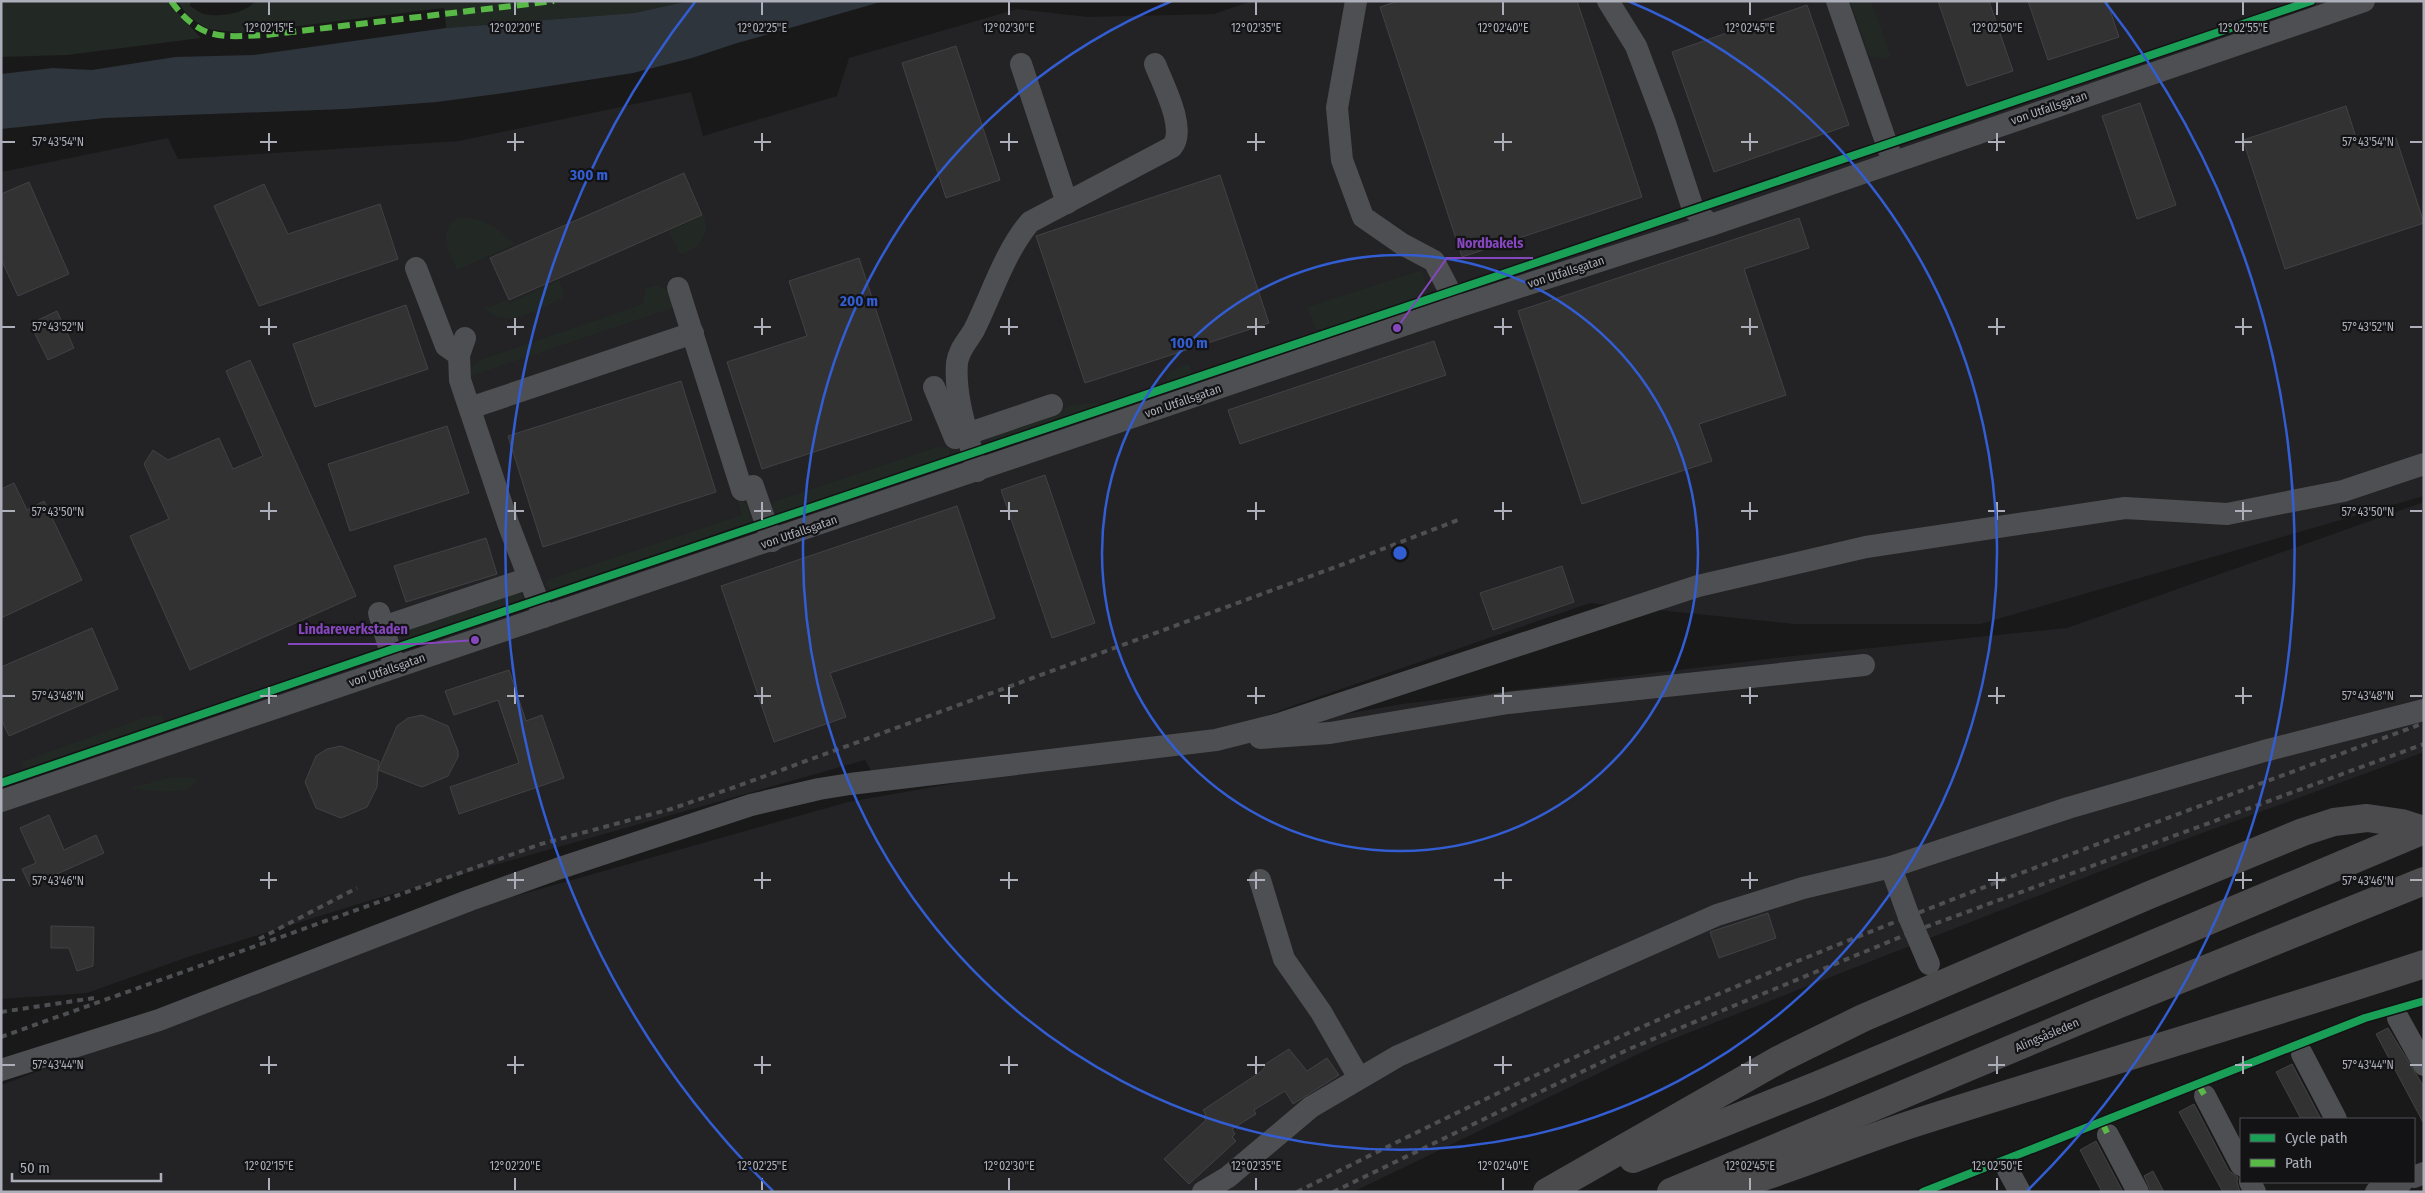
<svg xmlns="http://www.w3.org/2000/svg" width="2425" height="1193" viewBox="0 0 2425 1193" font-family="'Fira Sans Condensed',sans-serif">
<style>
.built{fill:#232325}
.green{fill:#222823}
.water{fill:#2f353c}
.building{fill:#323233;stroke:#424245}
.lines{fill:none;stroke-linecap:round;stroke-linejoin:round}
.minor{stroke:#4e4f52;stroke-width:22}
.highway{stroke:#4b4b4e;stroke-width:28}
.rail{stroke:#4e4f52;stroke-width:4;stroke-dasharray:6 5;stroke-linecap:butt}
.quiet{stroke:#58b947;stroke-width:6;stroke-dasharray:12 6;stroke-linecap:butt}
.cycleway-casing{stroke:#131315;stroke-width:11}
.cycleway{stroke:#1a9f57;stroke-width:8}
.ticks{fill:none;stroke:#acafb9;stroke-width:2}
.ring{fill:none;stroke:#325dd3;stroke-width:2.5}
.labels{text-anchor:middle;stroke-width:4.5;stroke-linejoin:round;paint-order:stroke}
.street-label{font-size:12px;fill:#acafb9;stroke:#131315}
.ticks-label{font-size:12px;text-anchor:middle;fill:#acafb9;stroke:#131315;stroke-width:4.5;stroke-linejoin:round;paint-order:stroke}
.centre{fill:#325dd3;stroke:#131315;stroke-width:2.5}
.ring-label{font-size:15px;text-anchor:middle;font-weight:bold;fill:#325dd3;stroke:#131315;stroke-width:4.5;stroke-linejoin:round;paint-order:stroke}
.leader{fill:none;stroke:#8546be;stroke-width:2}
.callout-dot{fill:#8546be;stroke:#131315;stroke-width:2}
.callout-label{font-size:14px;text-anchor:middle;font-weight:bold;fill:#8546be;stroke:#131315;stroke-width:4.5;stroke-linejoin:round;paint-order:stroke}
</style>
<rect width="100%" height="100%" fill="#191919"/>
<g class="built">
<polygon points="1252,1 2424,1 2424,496 1980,624 1795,624 1590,603 1298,704 1239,726 873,774 865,760 368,901 188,957 87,993 1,999 1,172 168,138 178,159 459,141 691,92 703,136 837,96 849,58 1017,9 1088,17 1214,14"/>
<polygon points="2424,502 2424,752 2142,855 1655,1046 1353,1192 1,1192 1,1085 490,903 848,802 1402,704 1793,656 2067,628"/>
</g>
<g class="green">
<polygon points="1,1 167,1 201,38 67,55 1,57"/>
<path d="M177,1h14l-1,5c4,2 9,7 14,8 14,4 43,-1 51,-13h434l-55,12 -188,15 -2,-20 -202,25 -34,-4 -19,-12z"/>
<polygon points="1850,1 1871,1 1891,57 1881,59 1869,56"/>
<path d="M704,215c8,18 -6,36 -24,39l-11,-23z"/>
<path d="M459,218c24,-2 39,11 56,26l-58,26c-8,-16 -21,-44 2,-52z"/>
<polygon points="1422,270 1428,293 1426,295 1324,329 1316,329 1307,307"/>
<path d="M559,280l5,13 -2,5c-26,12 -55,34 -80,8l8,1 16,-7 3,3z"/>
<polygon points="657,285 665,289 675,307 468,377 473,365 480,360 643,304 646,288"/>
<polygon points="1189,364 1192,374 1167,381 1167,375 1169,372"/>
<path d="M1086,403l20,1 -111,38 -3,1 -3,-3c20,-19 69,-31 97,-37z"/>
<polygon points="940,446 949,448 949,457 778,515 772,508 773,502"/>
<path d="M740,499c9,4 11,14 11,24l-195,67 -7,-1 -2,-3v-6l195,-65 -4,-14z"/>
<polygon points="520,592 523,597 519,601 407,639 402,628"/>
<polygon points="162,714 165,721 26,768 21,762 143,718"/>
<path d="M171,777l25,1 1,3c-11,18 -51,7 -69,8z"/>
</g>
<polygon class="water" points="689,1 884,1 734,44 692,58 633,73 504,93 437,102 345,109 105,118 1,129 1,74 53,68 92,70 175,57 254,55 446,28 634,13"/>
<g class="building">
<polygon points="1398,1 1577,1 1642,197 1462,257 1380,7"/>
<polygon points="1938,1 1989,1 2013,71 1967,86"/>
<polygon points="2028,1 2107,1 2119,37 2048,60"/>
<polygon points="1807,5 1849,125 1714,172 1672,52"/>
<polygon points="956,46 1000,180 946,198 902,63"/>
<polygon points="2140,103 2176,205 2137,219 2102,116"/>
<polygon points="2346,106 2360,150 2396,138 2424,223 2285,269 2243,140"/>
<polygon points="684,173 702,215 509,300 490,258"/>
<polygon points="1220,175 1269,323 1085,383 1036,236"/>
<polygon points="29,182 69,274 18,296 1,259 1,194"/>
<polygon points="264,184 288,234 380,204 398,259 259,306 214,206"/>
<polygon points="1799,218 1809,248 1744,269 1786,395 1699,424 1712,461 1582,504 1518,311"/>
<polygon points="859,258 912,420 762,469 727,362 807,336 789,281"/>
<polygon points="406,305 428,369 315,407 293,344"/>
<polygon points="57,311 74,348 48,360 30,324"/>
<polygon points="1434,341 1446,375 1240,444 1228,410"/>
<polygon points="250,360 356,596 190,670 130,536 169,519 144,464 153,450 168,460 219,438 233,469 263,456 226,371"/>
<polygon points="681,381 716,492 543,547 508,436"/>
<polygon points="447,426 469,493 350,531 328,464"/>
<polygon points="1045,475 1095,623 1052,638 1001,490"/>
<polygon points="14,483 27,510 44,501 82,580 1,618 1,489"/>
<polygon points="957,506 995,618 830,673 846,717 774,742 721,586"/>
<polygon points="486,538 497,574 406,602 394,566"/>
<polygon points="1562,566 1574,602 1493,630 1480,593"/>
<polygon points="92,628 118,689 9,736 1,719 1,667"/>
<polygon points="509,670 526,721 542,715 564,778 459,814 450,787 519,763 498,700 454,715 445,691"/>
<polygon points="422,715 448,726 458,751 458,757 448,776 422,787 378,770 377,787 367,807 341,818 316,808 305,782 316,756 327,749 341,746 379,761 378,770 397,726 408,718"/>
<polygon points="49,815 64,850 96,835 104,853 30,886 22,869 36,863 20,828"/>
<polygon points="1768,913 1776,938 1719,958 1710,932"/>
<polygon points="51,926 94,927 93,966 77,971 69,948 51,948"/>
<polygon points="2388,1028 2424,1087 2424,1124 2376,1034"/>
<polygon points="1289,1049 1307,1071 1327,1058 1339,1075 1293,1104 1285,1091 1254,1110 1256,1114 1232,1129 1235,1134 1232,1137 1236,1141 1189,1184 1164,1159 1206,1120 1203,1117 1206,1115 1203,1110 1262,1071 1267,1063"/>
<polygon points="2292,1064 2321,1119 2301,1119 2276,1072"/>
<polygon points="2194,1104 2229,1171 2238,1177 2237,1182 2240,1192 2223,1192 2179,1112"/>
<polygon points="2096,1141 2123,1192 2102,1192 2080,1150"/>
<polygon points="2153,1171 2164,1192 2151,1192 2144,1176"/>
</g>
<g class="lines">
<g class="minor">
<polyline points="1356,1 1337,108 1342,160 1363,217 1402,244 1434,261 1450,292 1454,308"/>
<polyline points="1608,1 1636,46 1665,123 1693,209 1711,225"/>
<polyline points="1837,1 1893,162"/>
<polyline points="1021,64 1067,203"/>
<polyline points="416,268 446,346 459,355"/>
<polyline points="678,288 742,490"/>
<polyline points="465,338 459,355 460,380 509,526 544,617"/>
<polyline points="934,387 955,438 1052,405"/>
<polyline points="470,408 693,333"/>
<path d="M977,471c-8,-33 -23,-73 -20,-108 2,-14 10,-21 17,-33 18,-36 30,-77 56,-108l142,-75c15,-18 -9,-62 -17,-83"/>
<polyline points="753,486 772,541"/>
<polyline points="379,613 395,667"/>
<polyline points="383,627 529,578"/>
<polyline points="1260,738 1330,733 1508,703 1864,665"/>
<polyline points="1,801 1454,308 1711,225 2364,1"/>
<polyline points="1891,867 1909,917 1929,964"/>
<polyline points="1260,880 1284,959 1321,1012 1359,1078"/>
<polyline points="2398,1018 2424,1065"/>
<polyline points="2302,1054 2336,1119"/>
<polyline points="1,1070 159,1020 470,900 557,869 751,805 819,789 850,784 1216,740 1279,724 1698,586 1866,547 2125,508 2227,514 2343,491 2424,464"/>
<polyline points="2205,1096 2241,1165"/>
<polyline points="2108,1135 2138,1192"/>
<polyline points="2008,1170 2020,1192"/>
<polyline points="2414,1177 2424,1173"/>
<polyline points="2250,1182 2255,1192"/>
<polyline points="1203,1192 1228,1177 1311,1107 1398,1056 1717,915 1803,888 1891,867 2068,808 2264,751 2424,710"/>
<polyline points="2376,1192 2402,1182"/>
</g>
<g class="highway">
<polyline points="1633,1159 1818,1085 2424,830"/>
<polyline points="1547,1192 1780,1059 1863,1018 2147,896 2303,832 2334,822 2367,818 2402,823 2424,830"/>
<polyline points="1671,1192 2097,1013 2424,881"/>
<path d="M1711,1192c71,-18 138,-48 207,-70 169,-54 338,-103 506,-158"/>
</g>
<g class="rail">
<polyline points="259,939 357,888"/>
<polyline points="1,1012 94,998"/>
<polyline points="1,1037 541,844 671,809 735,787 1341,565 1458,520"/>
<path d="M1297,1192c133,-67 268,-133 405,-191 237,-101 480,-188 722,-278"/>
<polyline points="1333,1192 1629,1049 1915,931 2424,744"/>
</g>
<g class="quiet">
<path d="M171,1c30,40 49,36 95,34l288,-34"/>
<polyline points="2198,1084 2205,1096"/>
<polyline points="2102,1122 2108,1135"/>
<polyline points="2003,1161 2008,1170"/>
</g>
<g class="cycleway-casing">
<g id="cycleway">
<polyline points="1,783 390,650 2311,1"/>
<polyline points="1923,1192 2365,1018 2424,1001"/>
</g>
</g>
<use href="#cycleway" class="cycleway"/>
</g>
<path class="ticks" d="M269,2v13M515,2v13M762,2v13M1009,2v13M1256,2v13M1503,2v13M1750,2v13M1997,2v13M2243,2v13M269,133v18M515,133v18M762,133v18M1009,133v18M1256,133v18M1503,133v18M1750,133v18M1997,133v18M2243,133v18M2,142h13M260,142h17M507,142h17M754,142h17M1000,142h18M1247,142h18M1494,142h18M1741,142h17M1988,142h17M2235,142h17M2410,142h12M269,318v17M515,318v17M762,318v17M1009,318v17M1256,318v17M1503,318v17M1750,318v17M1997,318v17M2243,318v17M2,327h13M260,327h17M507,327h17M754,327h17M1000,327h18M1247,327h18M1494,327h18M1741,327h17M1988,327h17M2235,327h17M2410,327h12M269,502v18M515,502v18M762,502v18M1009,502v18M1256,502v18M1503,502v18M1750,502v18M1997,502v18M2243,502v18M2,511h13M260,511h17M507,511h17M754,511h17M1000,511h18M1247,511h18M1494,511h18M1741,511h17M1988,511h17M2235,511h17M2410,511h12M269,687v17M515,687v17M762,687v17M1009,687v17M1256,687v17M1503,687v17M1750,687v17M1997,687v17M2243,687v17M2,696h13M260,696h17M507,696h17M754,696h17M1000,696h18M1247,696h18M1494,696h18M1741,696h17M1988,696h17M2235,696h17M2410,696h12M269,872v17M515,872v17M762,872v17M1009,872v17M1256,872v17M1503,872v17M1750,872v17M1997,872v17M2243,872v17M2,880h13M260,880h17M507,880h17M754,880h17M1000,880h18M1247,880h18M1494,880h18M1741,880h17M1988,880h17M2235,880h17M2410,880h12M269,1056v18M515,1056v18M762,1056v18M1009,1056v18M1256,1056v18M1503,1056v18M1750,1056v18M1997,1056v18M2243,1056v18M2,1065h13M260,1065h17M507,1065h17M754,1065h17M1000,1065h18M1247,1065h18M1494,1065h18M1741,1065h17M1988,1065h17M2235,1065h17M2410,1065h12M269,1178v12M515,1178v12M762,1178v12M1009,1178v12M1256,1178v12M1503,1178v12M1750,1178v12M1997,1178v12"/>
<g class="ring">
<circle cx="1400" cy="553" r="298"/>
<path d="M1628 1A597 597 0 1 1 1172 1"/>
<path d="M773 1191A895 895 0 0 1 695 2M2105 2A895 895 0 0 1 2027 1191"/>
</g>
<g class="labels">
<g class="street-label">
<text transform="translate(2049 108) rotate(-19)" y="4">von Utfallsgatan</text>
<text transform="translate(1566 272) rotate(-18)" y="4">von Utfallsgatan</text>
<text transform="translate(1183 401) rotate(-19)" y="4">von Utfallsgatan</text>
<text transform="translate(799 532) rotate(-19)" y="4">von Utfallsgatan</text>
<text transform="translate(387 670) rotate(-19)" y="4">von Utfallsgatan</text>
<text transform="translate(2047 1035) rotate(-23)" y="4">Alingsåsleden</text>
</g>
</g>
<g class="ticks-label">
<text x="269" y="32">12°02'15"E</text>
<text x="515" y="32">12°02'20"E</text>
<text x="762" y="32">12°02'25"E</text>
<text x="1009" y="32">12°02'30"E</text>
<text x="1256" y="32">12°02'35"E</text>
<text x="1503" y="32">12°02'40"E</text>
<text x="1750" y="32">12°02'45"E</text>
<text x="1997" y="32">12°02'50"E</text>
<text x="2243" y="32">12°02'55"E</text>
<text x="58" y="146">57°43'54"N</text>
<text x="2368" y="146">57°43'54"N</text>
<text x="58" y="331">57°43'52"N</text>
<text x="2368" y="331">57°43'52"N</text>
<text x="58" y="516">57°43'50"N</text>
<text x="2368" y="516">57°43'50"N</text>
<text x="58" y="700">57°43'48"N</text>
<text x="2368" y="700">57°43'48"N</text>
<text x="58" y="885">57°43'46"N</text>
<text x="2368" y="885">57°43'46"N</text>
<text x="58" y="1069">57°43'44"N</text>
<text x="2368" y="1069">57°43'44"N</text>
<text x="269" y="1170">12°02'15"E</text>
<text x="515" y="1170">12°02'20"E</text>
<text x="762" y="1170">12°02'25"E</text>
<text x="1009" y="1170">12°02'30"E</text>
<text x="1256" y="1170">12°02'35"E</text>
<text x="1503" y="1170">12°02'40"E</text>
<text x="1750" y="1170">12°02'45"E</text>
<text x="1997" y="1170">12°02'50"E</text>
</g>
<circle cx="1400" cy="553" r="8" class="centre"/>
<g class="ring-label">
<text x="589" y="180">300 m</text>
<text x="859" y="306">200 m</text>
<text x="1189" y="348">100 m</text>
</g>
<path class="leader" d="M1397 328L1447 258H1533M475 640L418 644H288"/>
<g class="callout-dot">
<circle cx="1397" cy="328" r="5"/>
<circle cx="475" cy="640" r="5"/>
</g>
<g class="callout-label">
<text x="1490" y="248">Nordbakels</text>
<text x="353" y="634">Lindareverkstaden</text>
</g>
<rect width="2425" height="1193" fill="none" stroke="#acafb9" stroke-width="5"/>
<rect x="2240" y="1118" width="175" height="65" fill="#131315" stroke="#505157"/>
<rect x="2250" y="1134" width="25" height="8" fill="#1a9f57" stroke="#505157"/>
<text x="2285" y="1143" font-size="15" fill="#acafb9">Cycle path</text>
<rect x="2250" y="1159" width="25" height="8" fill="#58b947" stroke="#505157"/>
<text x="2285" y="1168" font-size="15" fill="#acafb9">Path</text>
<path d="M12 1173v8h149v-8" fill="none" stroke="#acafb9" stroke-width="2.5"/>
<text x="20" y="1173" font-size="15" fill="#acafb9" stroke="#131315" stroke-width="4" paint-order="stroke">50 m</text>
</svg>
